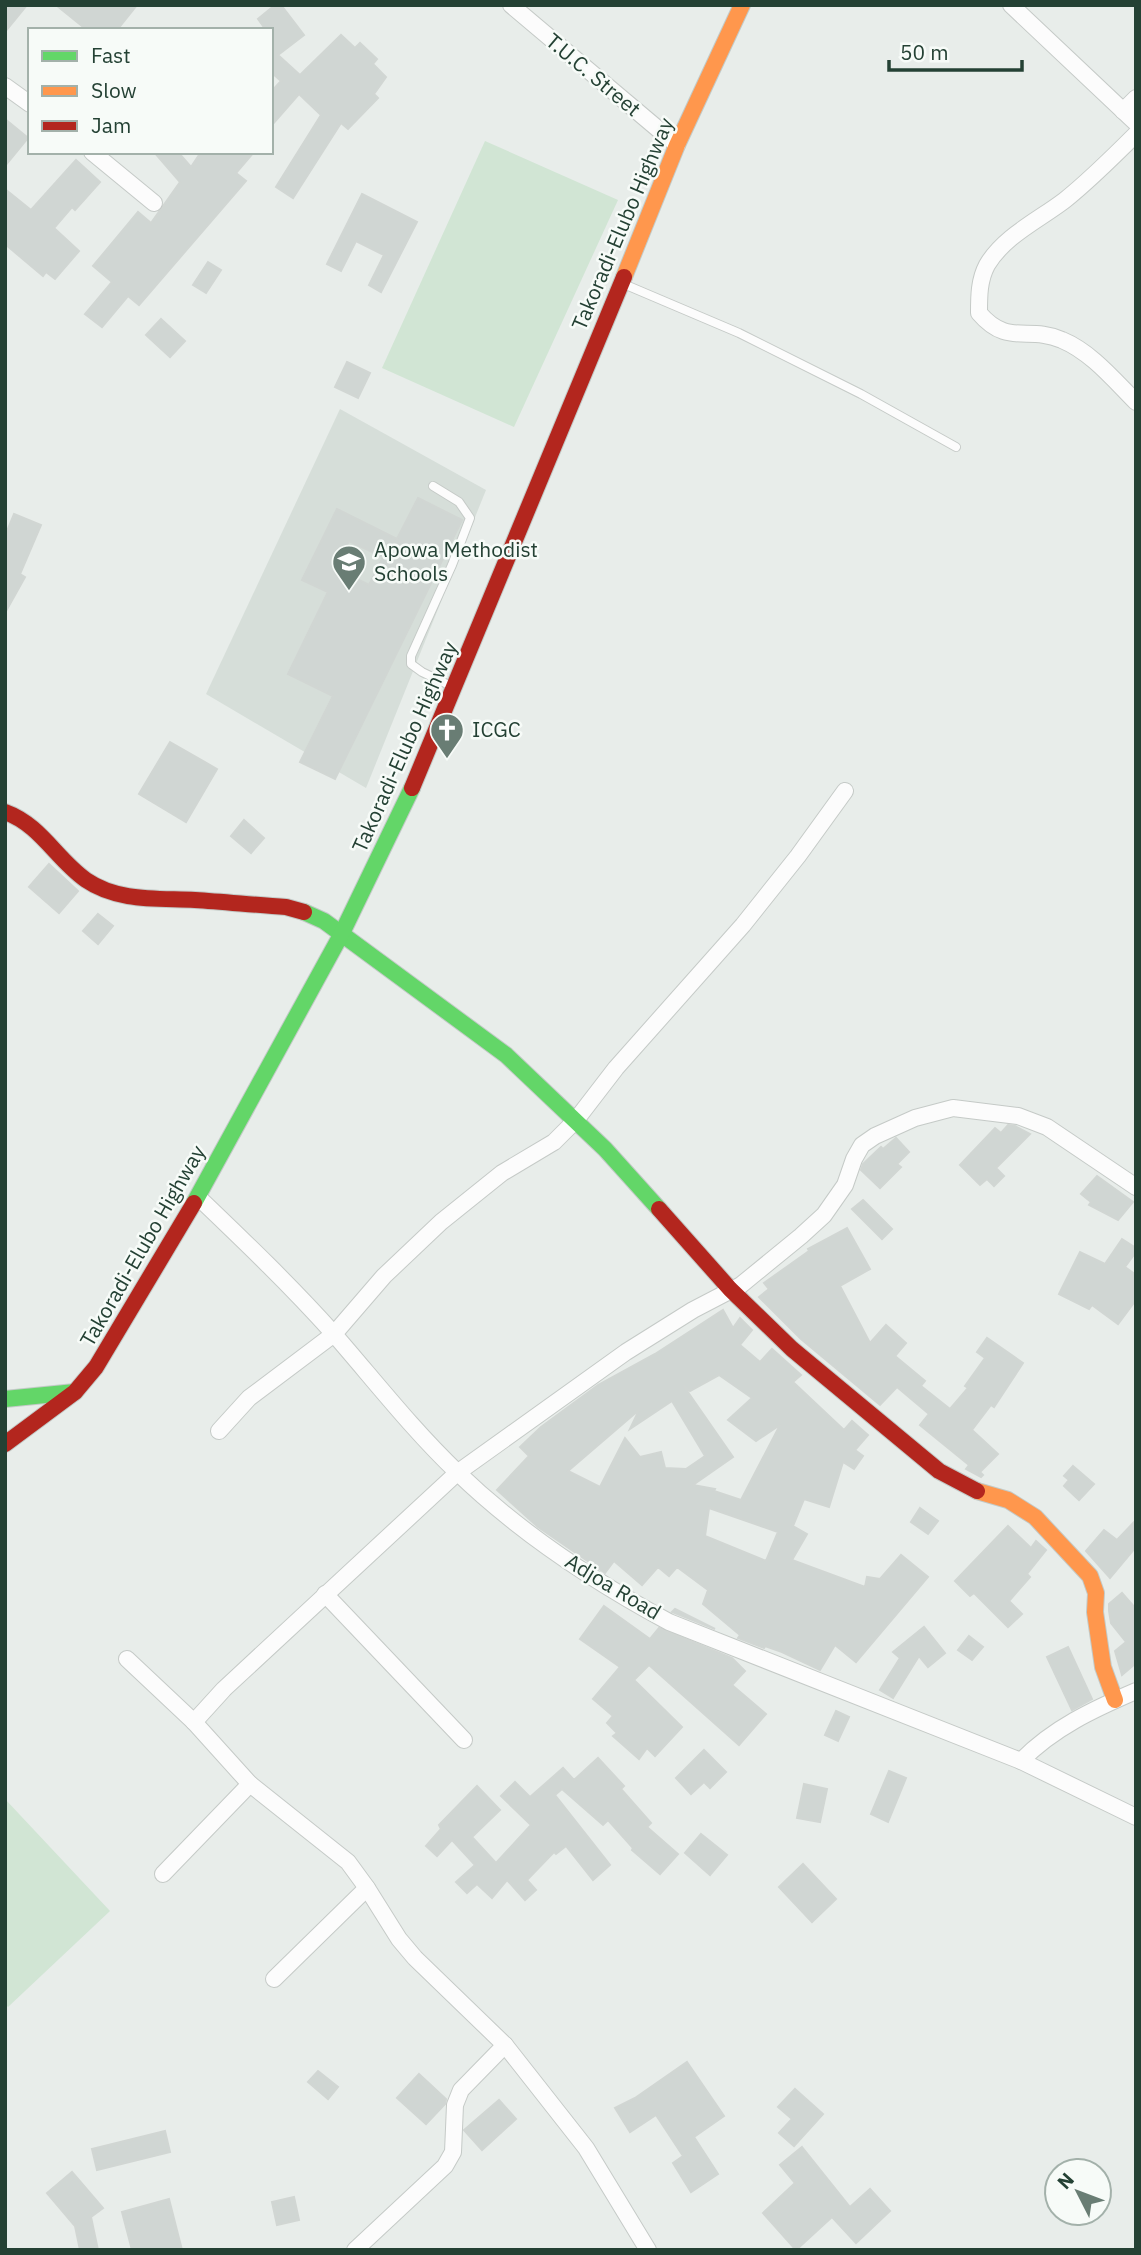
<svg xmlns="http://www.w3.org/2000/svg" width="1141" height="2255" viewBox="0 0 1141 2255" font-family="'IBM Plex Sans',sans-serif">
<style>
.built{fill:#d6ded9}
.green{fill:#d1e5d4}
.building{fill:#d0d6d3;stroke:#d1d6d3;stroke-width:2;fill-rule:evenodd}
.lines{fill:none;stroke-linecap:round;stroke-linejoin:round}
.lane-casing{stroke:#c5cac7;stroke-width:10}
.street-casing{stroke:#c5cac7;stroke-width:18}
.fast-casing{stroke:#c3cac7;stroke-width:18}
.slow-casing{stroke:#c3cac7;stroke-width:18}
.jam-casing{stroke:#c3cac7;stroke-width:18}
.lane{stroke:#fcfcfc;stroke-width:8}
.street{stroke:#fcfcfc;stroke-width:16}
.fast{stroke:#63d668;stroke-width:16}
.slow{stroke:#ff974d;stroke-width:16}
.jam{stroke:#b3261e;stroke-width:16}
.labels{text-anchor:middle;stroke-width:5;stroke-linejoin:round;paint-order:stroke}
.street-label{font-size:21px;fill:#244134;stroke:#f7fbf8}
.poi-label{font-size:21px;fill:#244134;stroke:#f7fbf8;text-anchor:start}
</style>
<rect width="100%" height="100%" fill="#e8edea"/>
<polygon class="built" points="340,409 486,490 366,788 206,694"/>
<g class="green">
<polygon points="485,141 618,200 514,427 382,368"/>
<polygon points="5,1799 110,1911 8,2007 5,2004"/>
</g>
<g class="building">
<polygon points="5,5 27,5 5,32"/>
<polygon points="56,5 137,5 117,30 87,30"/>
<polygon points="275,5 281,5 304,35 278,55 300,75 341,35 355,48 360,43 377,59 373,64 386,77 374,94 378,98 348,129 341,123 293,198 276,187 321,115 299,94 271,126 271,92 281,81 271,72 271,30 266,30 258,19"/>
<polygon points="5,119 28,138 5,166"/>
<polygon points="154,152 178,152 191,167 201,152 254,152 236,173 246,181 139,305 128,296 102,327 85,314 112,282 93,266 138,212 151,223 180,182"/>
<polygon points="76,160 100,182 75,210 72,207 54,228 79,251 55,279 46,272 43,276 5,244 5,189 31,210"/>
<polygon points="362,194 417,222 381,292 369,285 384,255 356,241 341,271 327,264"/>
<polygon points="208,262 221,270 206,293 193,285"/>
<polygon points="161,319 185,341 170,357 146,335"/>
<polygon points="347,362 370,373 358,398 335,387"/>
<path d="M418,498l44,22 -127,259 -35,-17 33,-66 -45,-22 40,-82 -26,-12 35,-71 60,30zM349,541l34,16 -14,28 -34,-17z"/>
<polygon points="14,514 41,525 20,574 25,577 5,613 5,536"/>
<polygon points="170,742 217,769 186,822 139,794"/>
<polygon points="244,820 264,838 251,853 231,836"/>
<polygon points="49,864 78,891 59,913 29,887"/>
<polygon points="98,914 113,926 98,944 83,931"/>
<polygon points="1008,1125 1015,1126 1030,1134 996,1168 1004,1176 994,1186 987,1179 980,1185 960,1165 995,1128 1001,1133"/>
<polygon points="896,1138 909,1152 897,1164 901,1167 880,1188 861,1170 863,1164 881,1147 883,1149"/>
<polygon points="1097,1176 1133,1202 1118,1220 1089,1205 1091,1202 1081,1194"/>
<polygon points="863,1200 892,1229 882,1239 852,1209"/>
<polygon points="847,1228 870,1269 840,1286 870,1343 886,1325 906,1343 895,1356 925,1381 921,1386 950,1409 968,1388 965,1386 985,1358 977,1352 987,1338 1023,1363 994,1407 991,1405 972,1430 998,1454 980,1472 983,1475 981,1477 966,1469 969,1465 920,1425 929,1414 897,1387 880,1405 801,1339 759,1297 769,1289 764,1283 809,1251 808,1249"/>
<polygon points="1122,1239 1136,1248 1136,1252 1125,1267 1136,1275 1136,1300 1118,1324 1092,1305 1089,1309 1059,1294 1080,1252 1105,1264"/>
<path d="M723,1310l10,18 7,-10 12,12 -12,15 20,17 12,-13 29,26 -8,7 51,48 8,-9 16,14 -13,15 8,6 -9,13 -11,-7 -14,45 -25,-8 -11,27 14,8 -15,26 73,27 2,-10 13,2 21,-24 27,22 -72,85 -21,-17 -15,25 -38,-18 -17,-6 -1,2 -26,-10 2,-3 -37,-31 5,-14 -31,-23 -8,9 -11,-9 -16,18 -28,-24 -9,12 -67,-46 -41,-37 32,-34 -9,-9 21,-20 57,-42 57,-31zM719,1375l33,23 -24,22 28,21 24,-16 -39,75 -27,-9 1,-2 -22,-4 40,-28 -50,-72 7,6zM672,1401l33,55 -19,13 -21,-1 -4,-16 -21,5 -15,-19 -25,49 -32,-16 71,-61 -9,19zM709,1508l69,24 -12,29 -61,-25z"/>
<polygon points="1073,1466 1094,1484 1079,1500 1064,1486 1069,1480 1064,1476"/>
<polygon points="920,1508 938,1521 928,1534 911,1522"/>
<polygon points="1136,1520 1136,1547 1110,1578 1086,1551 1104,1530 1117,1540"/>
<polygon points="1008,1526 1031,1548 1036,1541 1046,1550 1027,1574 1030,1577 1009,1601 1022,1614 1008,1627 974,1593 970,1596 955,1581"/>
<polygon points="1122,1593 1136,1609 1136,1663 1122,1675 1115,1651 1126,1642 1111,1623 1109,1611 1109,1604"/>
<polygon points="604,1606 650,1639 659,1628 732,1658 745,1671 732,1685 766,1714 739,1745 649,1665 634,1680 682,1727 655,1756 647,1748 639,1759 613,1736 617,1733 607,1723 613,1716 593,1699 620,1667 580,1639"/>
<polygon points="675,1609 715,1629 672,1612"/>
<polygon points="924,1627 945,1653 928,1667 919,1656 893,1698 880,1690 900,1658 893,1652"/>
<polygon points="969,1636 983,1647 972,1660 958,1650"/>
<polygon points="1068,1647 1092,1699 1072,1710 1047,1657"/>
<polygon points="836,1711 849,1717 838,1741 825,1735"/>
<polygon points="704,1750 726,1772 710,1788 704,1782 691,1794 676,1778"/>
<polygon points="598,1758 624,1786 621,1789 651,1823 647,1827 678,1854 660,1874 632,1850 633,1848 608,1820 603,1825 562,1789 555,1795 610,1865 593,1880 566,1846 556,1854 554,1852 527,1880 536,1890 525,1900 507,1880 492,1898 477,1884 467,1893 456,1882 475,1865 452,1840 437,1856 426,1846 441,1829 439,1825 477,1786 500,1810 472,1837 496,1863 531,1825 501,1796 515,1782 530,1797 563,1768 574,1780"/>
<polygon points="889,1771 906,1778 888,1822 871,1814"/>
<polygon points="804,1784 827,1789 820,1822 797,1818"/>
<polygon points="701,1834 727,1855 710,1875 685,1853"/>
<polygon points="803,1864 836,1899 812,1922 779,1887"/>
<polygon points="687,2062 724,2116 694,2137 718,2174 691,2192 673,2163 683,2156 656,2115 630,2132 615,2108 635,2098"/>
<polygon points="318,2071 338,2087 328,2099 308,2082"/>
<polygon points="419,2074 446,2099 445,2104 426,2124 397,2098"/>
<polygon points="795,2089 823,2114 794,2146 779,2133 792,2119 778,2107"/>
<polygon points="499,2100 516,2119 482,2150 464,2130"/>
<polygon points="165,2131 170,2152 97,2170 92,2149"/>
<polygon points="802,2147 850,2207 870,2189 890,2211 856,2243 832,2217 796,2250 763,2213 795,2183 780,2165"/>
<polygon points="72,2172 103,2208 91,2217 98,2250 80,2250 75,2226 47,2193"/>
<polygon points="294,2197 299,2220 277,2225 272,2202"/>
<polygon points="169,2199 182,2250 132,2250 122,2212"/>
</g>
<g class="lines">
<g class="lane-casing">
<g id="lane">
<polyline points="626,285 739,333 861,394 956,447"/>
<polyline points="433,486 459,502 470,518 452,565 411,656 411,664 422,672 449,685"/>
</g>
</g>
<g class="street-casing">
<g id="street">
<polyline points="511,5 677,145"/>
<polyline points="1011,5 1136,123"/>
<polyline points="5,86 30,104"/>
<polyline points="1123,111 1136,98"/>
<path d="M1136,134c-23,23 -46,46 -71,66 -26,20 -61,36 -78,65 -8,15 -8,31 -8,48 29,34 49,12 83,27 29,12 52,40 74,62"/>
<polyline points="92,152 154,203"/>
<path d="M198,1197c46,44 92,88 135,136 41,47 79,96 124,139 62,60 136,109 212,150l352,139 115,56"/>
<polyline points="219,1431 249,1398 334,1334 384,1276 441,1222 502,1173 554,1142 576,1120 616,1068 743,925 798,856 845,791"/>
<polyline points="325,1594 464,1740"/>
<polyline points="127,1659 194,1722 250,1784 348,1862 367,1888 399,1939 415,1958 505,2045 586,2148 648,2250"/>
<polyline points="194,1722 224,1689 457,1473 626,1352 693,1310 741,1285 801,1236 824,1215 845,1185 854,1159 862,1145 875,1136 915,1118 953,1108 1018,1116 1047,1127 1136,1187"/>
<path d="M1021,1761c32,-33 73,-52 115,-70"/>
<polyline points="163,1874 250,1784"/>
<polyline points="274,1979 367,1888"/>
<polyline points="355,2250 445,2166 453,2152 455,2105 461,2090 505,2045"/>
</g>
</g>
<g class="fast-casing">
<g id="fast">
<polyline points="304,912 324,921 506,1055 605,1149 659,1209"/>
<polyline points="194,1203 341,935 412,788"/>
<polyline points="5,1399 75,1392"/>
</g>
</g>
<g class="slow-casing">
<g id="slow">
<polyline points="624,277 677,145 742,5"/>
<polyline points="977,1491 1008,1500 1035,1517 1090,1576 1096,1593 1095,1612 1103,1667 1115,1700"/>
</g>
</g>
<g class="jam-casing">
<g id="jam">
<polyline points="412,788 624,277"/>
<path d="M5,812c36,13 51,47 81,68 32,22 72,18 109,20 30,2 61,5 91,7l18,5"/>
<polyline points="659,1209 730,1289 792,1349 939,1471 977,1491"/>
<polyline points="5,1444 75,1392 96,1367 194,1203"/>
</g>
</g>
<use href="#lane" class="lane"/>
<use href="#street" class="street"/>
<use href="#fast" class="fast"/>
<use href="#slow" class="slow"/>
<use href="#jam" class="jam"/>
</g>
<defs>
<g id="school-pin" transform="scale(1.75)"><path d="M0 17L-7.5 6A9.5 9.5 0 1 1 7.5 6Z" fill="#697d74" stroke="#f7fbf8"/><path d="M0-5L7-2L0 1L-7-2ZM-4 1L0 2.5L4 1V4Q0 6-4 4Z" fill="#fff"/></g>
<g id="church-pin" transform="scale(1.75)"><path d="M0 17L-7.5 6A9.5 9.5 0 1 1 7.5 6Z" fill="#697d74" stroke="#f7fbf8"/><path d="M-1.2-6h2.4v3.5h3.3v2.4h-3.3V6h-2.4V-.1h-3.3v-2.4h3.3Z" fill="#fff"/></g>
</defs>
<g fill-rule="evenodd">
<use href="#school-pin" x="349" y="562"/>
<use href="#church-pin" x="447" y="730"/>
</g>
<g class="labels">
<g class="street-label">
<text transform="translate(593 75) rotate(40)" y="7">T.U.C. Street</text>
<text transform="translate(623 224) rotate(-67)" y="7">Takoradi-Elubo Highway</text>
<text transform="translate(405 747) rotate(-66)" y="7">Takoradi-Elubo Highway</text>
<text transform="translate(143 1246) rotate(-60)" y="7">Takoradi-Elubo Highway</text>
<text transform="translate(613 1587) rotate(31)" y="7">Adjoa Road</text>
</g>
<g class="poi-label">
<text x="374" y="557">Apowa Methodist<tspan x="374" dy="24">Schools</tspan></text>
<text x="472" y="737">ICGC</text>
</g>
</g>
<rect width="1141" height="2255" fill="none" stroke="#244134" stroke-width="14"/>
<rect x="28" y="28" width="245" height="126" fill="#f7fbf8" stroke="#a3b1aa" stroke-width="2"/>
<rect x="42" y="51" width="35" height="10" fill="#63d668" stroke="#a3b1aa" stroke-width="2"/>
<text x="91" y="63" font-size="21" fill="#244134">Fast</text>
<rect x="42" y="86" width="35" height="10" fill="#ff974d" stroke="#a3b1aa" stroke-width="2"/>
<text x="91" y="98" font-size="21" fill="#244134">Slow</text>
<rect x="42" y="121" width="35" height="10" fill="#b3261e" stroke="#a3b1aa" stroke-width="2"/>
<text x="91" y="133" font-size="21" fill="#244134">Jam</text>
<g transform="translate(1078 2192) rotate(312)"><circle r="33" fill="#f7fbf8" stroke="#a3b1aa" stroke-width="2"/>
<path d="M0-5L12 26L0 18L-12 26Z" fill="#697d74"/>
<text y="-10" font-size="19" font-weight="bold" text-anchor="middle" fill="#244134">N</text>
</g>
<path d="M889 60v10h133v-10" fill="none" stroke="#244134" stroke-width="3.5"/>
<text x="900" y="60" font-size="21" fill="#244134" stroke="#f7fbf8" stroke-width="5" paint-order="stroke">50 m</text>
</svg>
